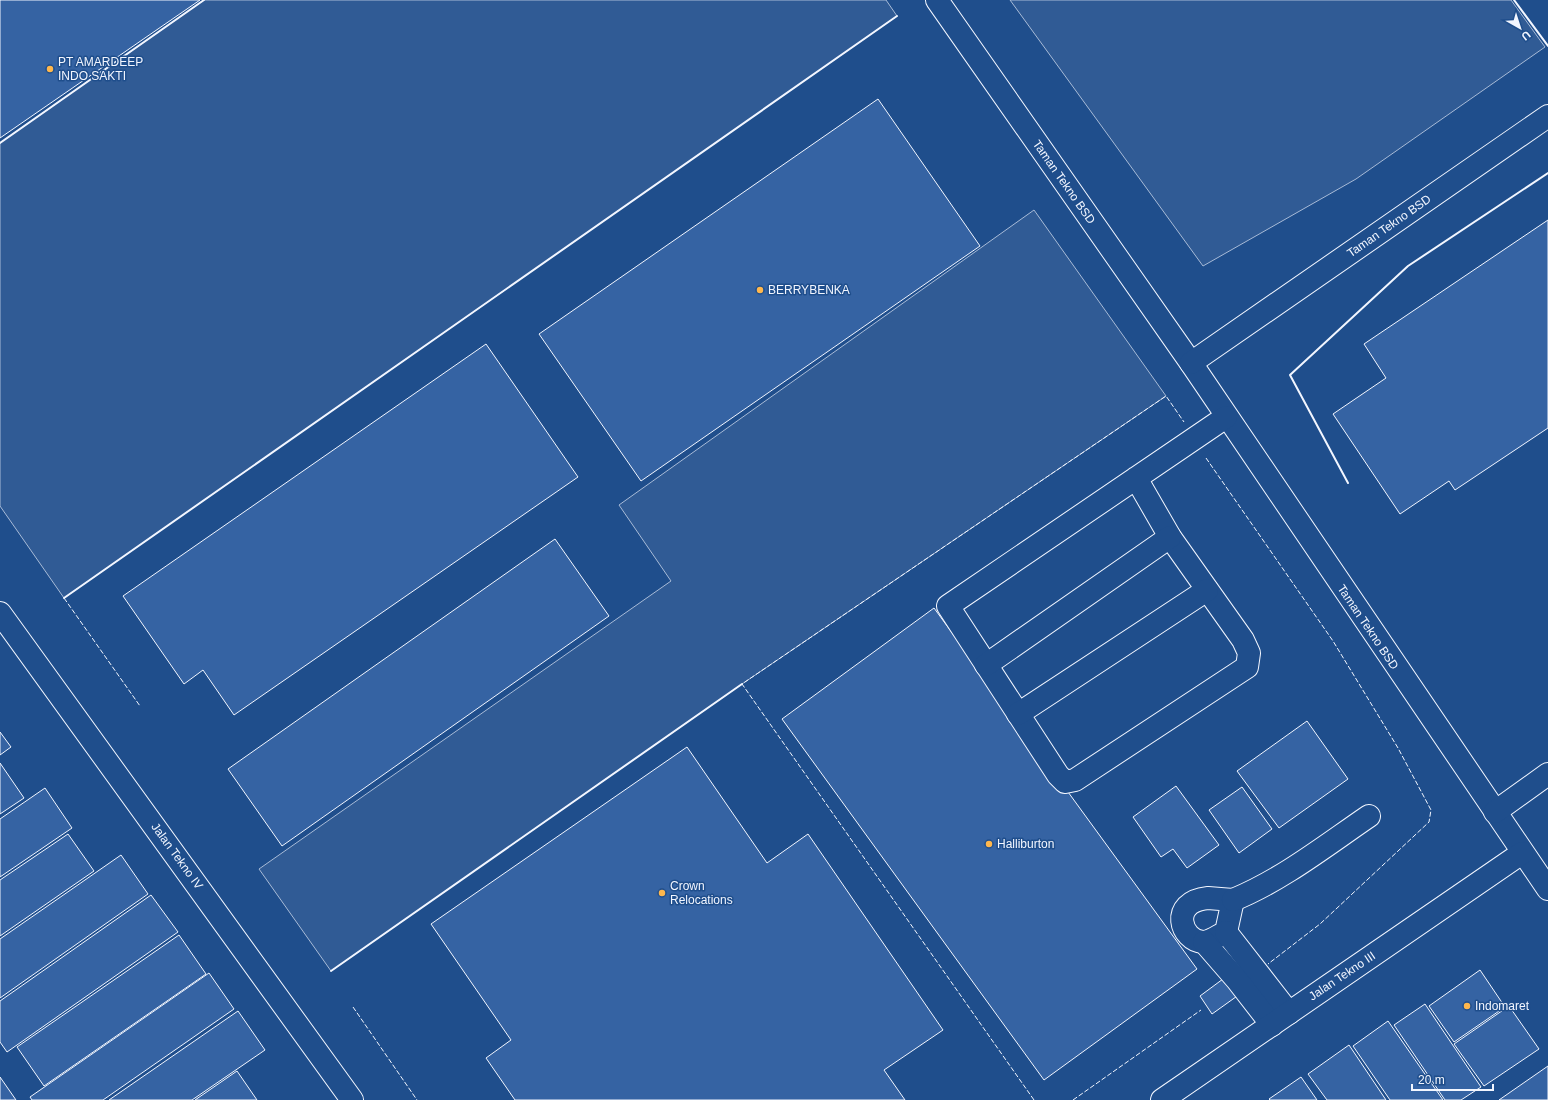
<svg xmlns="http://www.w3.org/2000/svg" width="1548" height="1100" viewBox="0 0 1548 1100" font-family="Arial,sans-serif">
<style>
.built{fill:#305b95;stroke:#a8bbd7}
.building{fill:#3563a3;stroke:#f2f6ff}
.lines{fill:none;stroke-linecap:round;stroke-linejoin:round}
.minor-casing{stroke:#f2f6ff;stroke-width:24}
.minor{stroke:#1f4e8c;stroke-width:22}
.fence{stroke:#f2f6ff;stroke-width:1;stroke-dasharray:5 2;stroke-linecap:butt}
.wall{stroke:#f2f6ff;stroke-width:2}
.poi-dot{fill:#ffb74d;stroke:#1f4e8c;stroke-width:1.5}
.labels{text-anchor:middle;stroke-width:3;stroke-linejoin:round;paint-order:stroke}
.poi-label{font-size:12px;fill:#f2f6ff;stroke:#1f4e8c;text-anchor:start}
.street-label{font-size:12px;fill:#f2f6ff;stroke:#1f4e8c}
</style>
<rect width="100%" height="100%" fill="#1f4e8c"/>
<g class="built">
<polygon points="204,0 886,0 897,16 64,598 0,506 0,143"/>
<polygon points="1010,0 1511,0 1545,47 1356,179 1203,266"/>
<polygon points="1034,210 1166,396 742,684 331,971 259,869 671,581 619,505"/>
</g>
<g class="building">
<polygon points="0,0 200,0 0,138"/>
<polygon points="878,99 980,246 641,481 539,334"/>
<polygon points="1548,220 1548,428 1455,490 1449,481 1400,514 1333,414 1386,378 1364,344"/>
<polygon points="486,344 578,477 234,715 203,670 184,684 123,596"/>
<polygon points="555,539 609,616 282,846 228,769"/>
<polygon points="934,608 1197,969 1044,1080 782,719"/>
<polygon points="1307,721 1348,779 1279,828 1237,771"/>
<polygon points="0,732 11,747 0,755"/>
<polygon points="687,747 767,863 808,834 943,1030 884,1070 905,1100 515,1100 486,1058 511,1040 431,924"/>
<polygon points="0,763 24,798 0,814"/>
<polygon points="1176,786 1219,845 1187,868 1173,849 1161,857 1133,817"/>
<polygon points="1242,787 1272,829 1239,853 1209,810"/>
<polygon points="45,788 72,828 0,877 0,819"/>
<polygon points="68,834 94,871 0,936 0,880"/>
<polygon points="121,855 148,894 0,998 0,939"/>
<polygon points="151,895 178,932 7,1052 0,1042 0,1001"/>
<polygon points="179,935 206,974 44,1086 17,1047"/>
<polygon points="1480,970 1505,1007 1454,1042 1429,1006"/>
<polygon points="209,973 234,1009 103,1100 32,1100 30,1097"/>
<polygon points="1227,976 1240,994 1212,1014 1200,996"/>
<polygon points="1425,1004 1481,1087 1461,1100 1445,1100 1394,1025"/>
<polygon points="1509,1006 1539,1049 1484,1086 1454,1044"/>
<polygon points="238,1011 265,1050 192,1100 109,1100"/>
<polygon points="1388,1021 1443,1100 1390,1100 1353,1046"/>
<polygon points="1349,1045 1386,1100 1327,1100 1308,1074"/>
<polygon points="1548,1066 1548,1100 1499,1100"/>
<polygon points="237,1071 257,1100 195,1100"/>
<polygon points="0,1077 16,1100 0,1100"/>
<polygon points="1301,1077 1317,1100 1270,1100 1269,1099"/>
</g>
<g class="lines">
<g class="minor-casing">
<g id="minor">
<polyline points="937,0 1191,363 1548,889"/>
<polyline points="1191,363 1548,116"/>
<polyline points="1136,478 1170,537 1243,640 1249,653 1247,667 1075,780 1065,782 1058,775 948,606 1226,417"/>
<polyline points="0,613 352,1100"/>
<polyline points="986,665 1170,537"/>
<polyline points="1018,714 1207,590"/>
<polyline points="1495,812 1548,774"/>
<path d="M1208,898l25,2 -7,32c-7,3 -15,10 -23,10 -22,-1 -35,-40 5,-44z"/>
<path d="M1233,900c49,-20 92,-54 136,-84"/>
<polyline points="1226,932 1289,1013"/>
<polyline points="1204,942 1237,980 1272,1025"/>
<polyline points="1162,1100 1522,853"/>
</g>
</g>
<use href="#minor" class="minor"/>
<g class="fence">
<polyline points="1206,458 1333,641 1398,748 1431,810 1429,822 1320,924 1268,964"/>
<polyline points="64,598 140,706"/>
<polyline points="353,1007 417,1100"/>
<polyline points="1034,1100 742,684 1166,396 1184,422"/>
<polyline points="1073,1100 1201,1010"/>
</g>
<g class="wall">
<polyline points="1514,0 1548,46"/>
<polyline points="0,143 204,0"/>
<polyline points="1348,483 1290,375 1408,266 1548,173"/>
<polyline points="64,598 897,16"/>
<polyline points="331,971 742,684"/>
</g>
</g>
<g class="poi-dot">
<circle cx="50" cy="69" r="4"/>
<circle cx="760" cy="290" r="4"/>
<circle cx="989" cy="844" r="4"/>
<circle cx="662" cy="893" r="4"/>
<circle cx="1467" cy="1006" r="4"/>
</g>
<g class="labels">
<g class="poi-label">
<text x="58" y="66">PT AMARDEEP<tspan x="58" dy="14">INDO SAKTI</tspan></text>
<text x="768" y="294">BERRYBENKA</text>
<text x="997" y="848">Halliburton</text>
<text x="670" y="890">Crown<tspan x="670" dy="14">Relocations</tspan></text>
<text x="1475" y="1010">Indomaret</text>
</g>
<g class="street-label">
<text transform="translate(1064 182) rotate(55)" y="4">Taman Tekno BSD</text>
<text transform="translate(1389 226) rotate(-35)" y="4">Taman Tekno BSD</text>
<text transform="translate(1368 627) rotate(56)" y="4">Taman Tekno BSD</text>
<text transform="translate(177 856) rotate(54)" y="4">Jalan Tekno IV</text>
<text transform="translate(1342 976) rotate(-34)" y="4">Jalan Tekno III</text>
</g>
</g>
<g transform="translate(1520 28) rotate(141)" stroke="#1f4e8c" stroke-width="3" paint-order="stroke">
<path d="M0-3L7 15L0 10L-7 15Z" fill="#f2f6ff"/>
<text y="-6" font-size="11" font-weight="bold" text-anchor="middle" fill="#f2f6ff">U</text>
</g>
<path d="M1412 1084v6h81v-6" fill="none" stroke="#f2f6ff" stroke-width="2"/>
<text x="1418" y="1084" font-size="12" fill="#f2f6ff" stroke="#1f4e8c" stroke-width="3" paint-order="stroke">20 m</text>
</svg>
